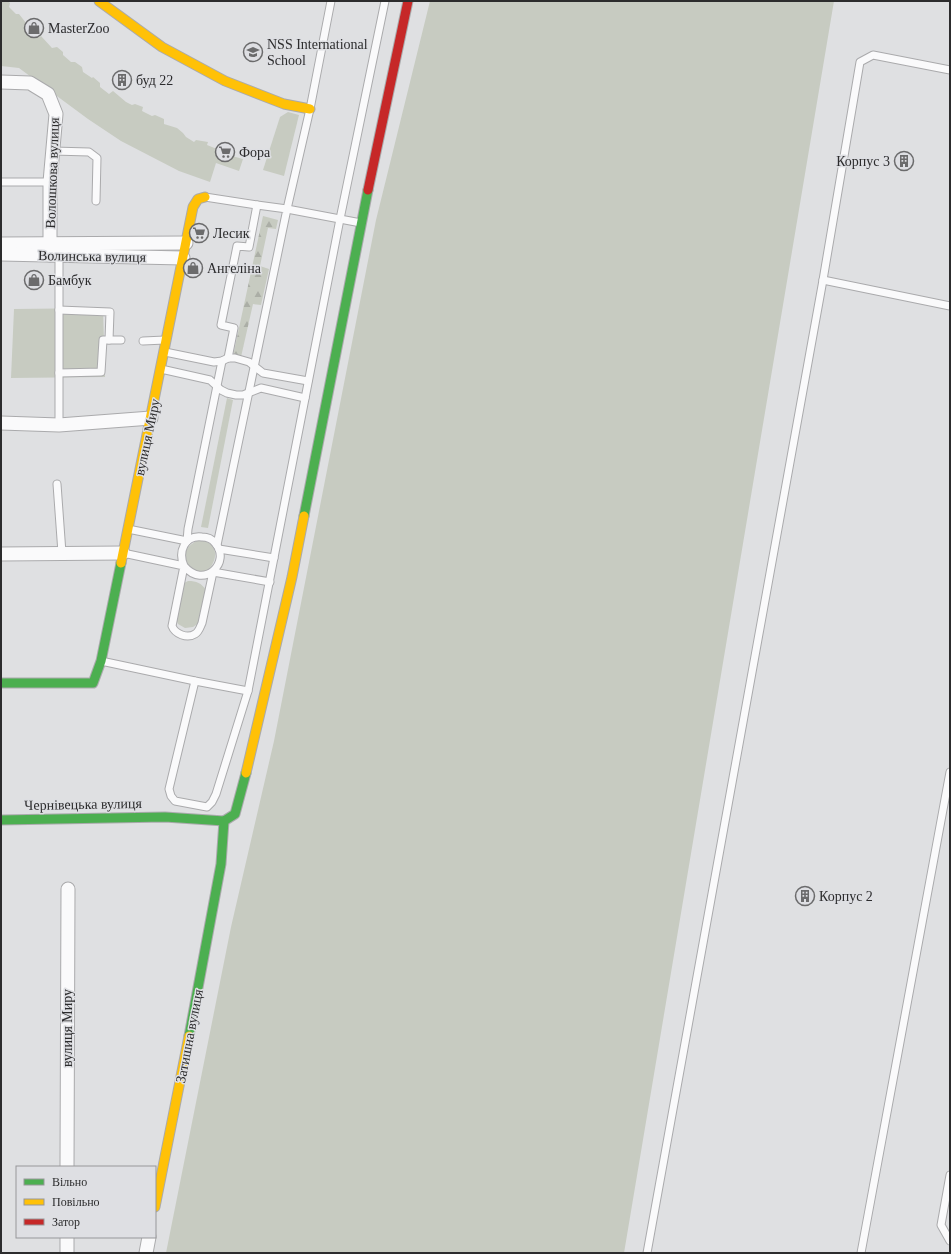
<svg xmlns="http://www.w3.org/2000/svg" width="951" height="1254" viewBox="0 0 951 1254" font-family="'Times New Roman',serif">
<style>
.green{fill:#c7cbc1}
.forest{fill:url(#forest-firs)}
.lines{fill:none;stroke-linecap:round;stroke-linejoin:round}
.lane-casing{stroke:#aaaaac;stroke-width:9}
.street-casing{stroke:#aaaaac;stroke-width:15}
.fast-casing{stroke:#aaaaac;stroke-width:11}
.slow-casing{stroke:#aaaaac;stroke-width:11}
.jam-casing{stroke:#aaaaac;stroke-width:11}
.lane{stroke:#fafafb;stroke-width:7}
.street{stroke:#fafafb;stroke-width:13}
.fast{stroke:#4caf50;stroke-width:9}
.slow{stroke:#ffc107;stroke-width:9}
.jam{stroke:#c62828;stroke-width:9}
.labels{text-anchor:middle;stroke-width:3;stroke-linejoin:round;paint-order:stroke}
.poi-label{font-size:14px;fill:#2c2c2d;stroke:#dedfe3;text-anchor:start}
.street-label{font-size:14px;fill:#2c2c2d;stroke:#dedfe3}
</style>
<defs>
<pattern id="forest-firs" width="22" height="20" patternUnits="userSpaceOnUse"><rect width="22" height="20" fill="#c7cbc1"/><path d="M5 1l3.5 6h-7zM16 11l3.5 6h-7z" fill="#abaea6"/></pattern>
</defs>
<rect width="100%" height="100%" fill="#dfe0e2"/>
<g class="green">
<polygon points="1,1 8,1 10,3 9,7 16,14 19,14 26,23 25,26 31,33 36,33 39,37 41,36 52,48 57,47 63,52 63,55 71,62 75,62 82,67 83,72 92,78 93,77 100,83 100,87 109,94 113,91 126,102 132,105 135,104 143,107 142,111 152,116 155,115 164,119 164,124 177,128 183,133 186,137 194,142 196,140 208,142 207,145 217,149 218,153 227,157 232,156 243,159 239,171 216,163 210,182 179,171 121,141 88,119 19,68 1,66"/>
<polygon points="430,1 834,1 624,1253 166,1253 231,927 274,741 376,220"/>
<polygon points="288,112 299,115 284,176 263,170 280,117"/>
<polygon points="103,308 105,377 11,378 14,309"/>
<polygon points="227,398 233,400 208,528 201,527"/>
<path d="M199,540c33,3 8,49 -10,26 -9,-12 -2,-21 10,-26z"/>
<path d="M188,581c9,0 13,2 18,9l-7,33 -6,4 -8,1 -7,-4 -2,-5 6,-35z"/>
</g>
<polygon class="forest" points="263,216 278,220 276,229 268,228 260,266 269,269 261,305 253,304 241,357 233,356"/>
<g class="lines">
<g class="lane-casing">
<g id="lane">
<polyline points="331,1 310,109 287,209 361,223"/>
<polyline points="53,151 89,152 97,158 96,201"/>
<polyline points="1,182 50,182"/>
<polyline points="205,197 257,205 287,209 217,545"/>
<polyline points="59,256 59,425"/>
<polyline points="823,280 950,306"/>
<polyline points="109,340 121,340"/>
<polyline points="143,341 165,340"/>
<polyline points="165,352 214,362 222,361 228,358 235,358 249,362 263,373 308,381"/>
<polyline points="228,358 234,328 221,325 237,246 249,247 257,205"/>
<polyline points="161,369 210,380 221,390 227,393 236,395 243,395 261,388 305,398"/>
<polyline points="59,373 101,372 103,340 109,340 110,312 59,310"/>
<polyline points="57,484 62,553"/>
<polyline points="128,529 187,541 188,529 222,361"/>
<polyline points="219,549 274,558"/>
<path d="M123,553l61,13c20,24 48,-4 31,-23 -3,-4 -7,-6 -13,-6 -18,-2 -24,15 -18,29l-12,60c3,8 15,13 23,8 4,-2 5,-7 7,-11l11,-51 57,10"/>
<polyline points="101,661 195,681 248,691"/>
<polyline points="195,681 169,789 171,796 175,801 207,807 212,802 216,794 248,691 340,219 385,1"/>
<polyline points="950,1175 941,1225 950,1241"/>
<polyline points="647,1253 823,280 860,62 873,55 950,70"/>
<polyline points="861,1253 950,772"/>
</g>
</g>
<g class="street-casing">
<g id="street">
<polyline points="1,82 30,83 48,94 56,114 50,182 50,255"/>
<polyline points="1,244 186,243"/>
<polyline points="1,254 183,258"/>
<polyline points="1,423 59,425 151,418"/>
<polyline points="1,554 123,553"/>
<polyline points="67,1167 68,889"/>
<polyline points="67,1237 67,1253"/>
<polyline points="146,1253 149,1237"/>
</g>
</g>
<g class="fast-casing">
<g id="fast">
<polyline points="304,516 368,190"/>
<polyline points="1,683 93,683 101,661 121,563"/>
<polyline points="1,820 165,817 224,821 235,814 246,773"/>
<polyline points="189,1036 221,864 224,821"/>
</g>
</g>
<g class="slow-casing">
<g id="slow">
<polyline points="99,1 162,47 225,81 284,104 310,109"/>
<polyline points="121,563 193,207 198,199 205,197"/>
<polyline points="246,773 292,577 304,516"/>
<polyline points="155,1207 189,1036"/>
</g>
</g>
<g class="jam-casing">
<polyline id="jam" points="368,190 408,1"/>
</g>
<use href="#lane" class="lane"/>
<use href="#street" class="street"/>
<use href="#fast" class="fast"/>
<use href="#slow" class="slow"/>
<use href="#jam" class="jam"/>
</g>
<defs>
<g id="shop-ring" transform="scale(1)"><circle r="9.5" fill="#dedfe3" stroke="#6b6b6c" stroke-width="1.5"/><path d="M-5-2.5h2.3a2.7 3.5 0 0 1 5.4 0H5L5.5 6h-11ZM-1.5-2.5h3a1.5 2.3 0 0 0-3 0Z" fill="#6b6b6c"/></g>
<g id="school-ring" transform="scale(1)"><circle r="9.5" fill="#dedfe3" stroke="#6b6b6c" stroke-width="1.5"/><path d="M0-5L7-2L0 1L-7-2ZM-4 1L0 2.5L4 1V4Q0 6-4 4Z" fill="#6b6b6c"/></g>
<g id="building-ring" transform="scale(1)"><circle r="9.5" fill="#dedfe3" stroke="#6b6b6c" stroke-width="1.5"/><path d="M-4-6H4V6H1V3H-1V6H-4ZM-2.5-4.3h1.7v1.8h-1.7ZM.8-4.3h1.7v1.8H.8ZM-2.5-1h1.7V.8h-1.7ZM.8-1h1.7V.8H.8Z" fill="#6b6b6c"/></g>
<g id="supermarket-ring" transform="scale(1)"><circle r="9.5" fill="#dedfe3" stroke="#6b6b6c" stroke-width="1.5"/><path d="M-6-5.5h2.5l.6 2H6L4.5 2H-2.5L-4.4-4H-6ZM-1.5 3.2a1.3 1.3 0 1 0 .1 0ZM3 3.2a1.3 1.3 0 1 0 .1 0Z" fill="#6b6b6c"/></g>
</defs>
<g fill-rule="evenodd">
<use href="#shop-ring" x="34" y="28"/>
<use href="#school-ring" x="253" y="52"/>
<use href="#building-ring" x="122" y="80"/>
<use href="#supermarket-ring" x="225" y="152"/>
<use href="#building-ring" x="904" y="161"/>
<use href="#supermarket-ring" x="199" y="233"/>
<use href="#shop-ring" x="193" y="268"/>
<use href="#shop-ring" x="34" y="280"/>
<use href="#building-ring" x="805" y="896"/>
</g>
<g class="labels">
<g class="poi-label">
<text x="48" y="33">MasterZoo</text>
<text x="267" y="49">NSS International<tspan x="267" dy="16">School</tspan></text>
<text x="136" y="85">буд 22</text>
<text x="239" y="157">Фора</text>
<text x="890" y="166" text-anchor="end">Корпус 3</text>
<text x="213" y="238">Лесик</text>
<text x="207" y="273">Ангеліна</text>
<text x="48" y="285">Бамбук</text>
<text x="819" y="901">Корпус 2</text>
</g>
<g class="street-label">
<text transform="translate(52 173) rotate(-88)" y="5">Волошкова вулиця</text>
<text transform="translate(92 256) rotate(1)" y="5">Волинська вулиця</text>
<text transform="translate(147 437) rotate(-78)" y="5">вулиця Миру</text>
<text transform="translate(83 804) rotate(-1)" y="5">Чернівецька вулиця</text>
<text transform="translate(67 1028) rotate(-90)" y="5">вулиця Миру</text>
<text transform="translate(189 1036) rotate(-79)" y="5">Затишна вулиця</text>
</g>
</g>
<rect width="951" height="1254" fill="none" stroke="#2c2c2d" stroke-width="4"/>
<rect x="16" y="1166" width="140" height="72" fill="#dedfe3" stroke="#97979a"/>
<rect x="24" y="1179" width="20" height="6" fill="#4caf50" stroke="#97979a"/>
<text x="52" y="1186" font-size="12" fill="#2c2c2d">Вільно</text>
<rect x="24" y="1199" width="20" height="6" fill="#ffc107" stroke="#97979a"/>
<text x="52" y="1206" font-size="12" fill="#2c2c2d">Повільно</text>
<rect x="24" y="1219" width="20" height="6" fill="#c62828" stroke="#97979a"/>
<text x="52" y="1226" font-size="12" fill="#2c2c2d">Затор</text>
</svg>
